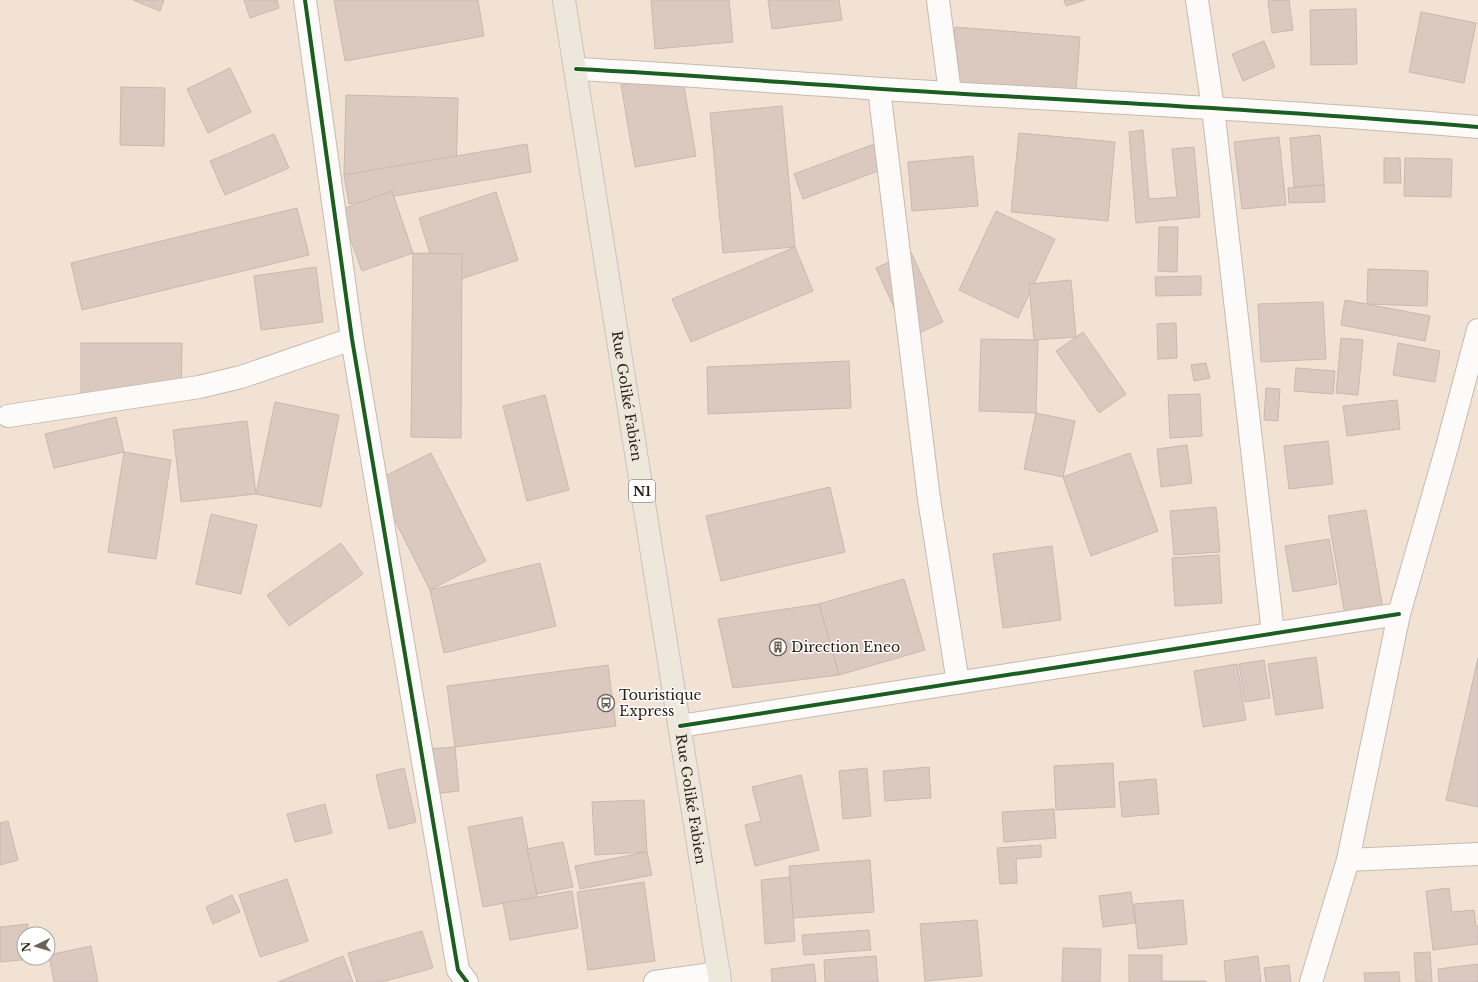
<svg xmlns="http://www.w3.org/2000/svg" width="1478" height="982" viewBox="0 0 1478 982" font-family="'Libre Baskerville',serif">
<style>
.building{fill:#dbc9bf;stroke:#c7b9b1}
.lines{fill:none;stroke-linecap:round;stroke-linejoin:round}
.minor-casing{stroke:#c6baaf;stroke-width:24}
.highway-casing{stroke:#cbc3bd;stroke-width:24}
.minor{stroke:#fdfbf9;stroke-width:22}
.highway{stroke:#eee7dc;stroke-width:22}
.cycleway-casing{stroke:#fff;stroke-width:6}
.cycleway{stroke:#1b5e20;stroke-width:4}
.labels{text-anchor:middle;stroke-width:3;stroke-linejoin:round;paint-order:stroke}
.shield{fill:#fff;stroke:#68625b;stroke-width:1}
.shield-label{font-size:13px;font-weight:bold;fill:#281e15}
.street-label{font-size:14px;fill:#281e15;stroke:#fff}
.poi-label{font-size:14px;fill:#281e15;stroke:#fff;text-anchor:start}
</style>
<rect width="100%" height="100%" fill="#f1e2d4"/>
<g class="building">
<polygon points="133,0 164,0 160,11"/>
<polygon points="244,0 277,0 279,8 250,18"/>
<polygon points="334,0 478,0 484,36 345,61"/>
<polygon points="651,0 729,0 733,42 655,49"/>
<polygon points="768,0 839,0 842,20 772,29"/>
<polygon points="1064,0 1085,0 1066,6"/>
<polygon points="1289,0 1293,30 1272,33 1268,1"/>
<polygon points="1356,9 1357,64 1311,65 1310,10"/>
<polygon points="1421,12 1476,23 1464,83 1409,72"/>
<polygon points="955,27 1080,37 1075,102 950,93"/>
<polygon points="1264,41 1275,67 1243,81 1232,54"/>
<polygon points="230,68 251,112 208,133 187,89"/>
<polygon points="682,75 696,156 635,167 621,85"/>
<polygon points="121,87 165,88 164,146 120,145"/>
<polygon points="346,95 458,98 456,179 344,175"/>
<polygon points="782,106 795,247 723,253 710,113"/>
<polygon points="1143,130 1149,199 1177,197 1172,149 1194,147 1200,217 1136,223 1129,132"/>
<polygon points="1019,133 1115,142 1108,221 1011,212"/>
<polygon points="274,134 289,168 225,195 210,161"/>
<polygon points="1320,135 1324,185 1294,187 1290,138"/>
<polygon points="1279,137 1286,205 1242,209 1234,142"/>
<polygon points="877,143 886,168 803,199 794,174"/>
<polygon points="527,144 531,172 349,204 344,175"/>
<polygon points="973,156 978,206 912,211 908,162"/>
<polygon points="1384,158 1400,158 1401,183 1384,183"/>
<polygon points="1405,158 1452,159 1451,197 1404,196"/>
<polygon points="1324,185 1325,202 1289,203 1288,188"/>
<polygon points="392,191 413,253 362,271 340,210"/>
<polygon points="496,192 518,260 440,286 419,218"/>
<polygon points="297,208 309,255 82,310 71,263"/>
<polygon points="996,211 1055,239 1018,318 959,290"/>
<polygon points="1159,227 1178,227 1177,272 1158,271"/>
<polygon points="795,247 813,291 691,342 672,299"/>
<polygon points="911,252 943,322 908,338 876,268"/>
<polygon points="413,253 462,254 461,438 411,437"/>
<polygon points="316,267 323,322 261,330 254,276"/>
<polygon points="1368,269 1428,271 1427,306 1367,304"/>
<polygon points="1201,276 1201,295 1156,296 1155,277"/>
<polygon points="1071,280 1076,337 1034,340 1029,284"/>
<polygon points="1345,300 1430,316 1425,341 1341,325"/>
<polygon points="1323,302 1326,359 1261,362 1258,304"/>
<polygon points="1176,323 1177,358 1158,359 1157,324"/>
<polygon points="1083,332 1126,394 1099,413 1056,351"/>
<polygon points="1341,338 1363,340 1358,395 1336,393"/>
<polygon points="981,339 1038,340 1036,413 979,411"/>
<polygon points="81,343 182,343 181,398 81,398"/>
<polygon points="1398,343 1440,351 1435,382 1393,375"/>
<polygon points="849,361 851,408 708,414 707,367"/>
<polygon points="1206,363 1210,378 1194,381 1191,365"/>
<polygon points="1296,368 1335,371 1333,394 1294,391"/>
<polygon points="1266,388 1280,389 1278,421 1264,420"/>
<polygon points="1200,394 1202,436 1170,438 1168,395"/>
<polygon points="545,395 569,490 527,501 503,406"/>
<polygon points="1397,400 1400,429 1347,436 1343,406"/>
<polygon points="275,402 339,415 321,507 256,494"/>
<polygon points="1036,413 1075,421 1063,477 1024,469"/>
<polygon points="116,417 124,452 54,468 45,434"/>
<polygon points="247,421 256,494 181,502 173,430"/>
<polygon points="1328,441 1333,484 1289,489 1284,446"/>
<polygon points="1187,445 1192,483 1161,487 1157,449"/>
<polygon points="124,452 171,460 156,559 108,552"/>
<polygon points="431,453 486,561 430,590 375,481"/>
<polygon points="1130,453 1158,531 1091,556 1063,477"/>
<polygon points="830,487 845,552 721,581 706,516"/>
<polygon points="1216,507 1220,552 1174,555 1170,511"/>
<polygon points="1366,510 1383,609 1345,615 1328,516"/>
<polygon points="211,514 257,525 241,594 196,584"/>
<polygon points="1329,539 1337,584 1293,592 1285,546"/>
<polygon points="341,543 363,574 289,626 267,595"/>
<polygon points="1052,546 1061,620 1003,628 993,554"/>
<polygon points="1219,555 1222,603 1175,606 1172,558"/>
<polygon points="540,563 556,626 444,653 430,590"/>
<polygon points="904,579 925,650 839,675 819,604"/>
<polygon points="819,604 839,675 733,688 718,619"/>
<polygon points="1316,657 1323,708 1276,715 1268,664"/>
<polygon points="1478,658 1478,807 1446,800"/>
<polygon points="1264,660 1270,698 1245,702 1239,664"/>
<polygon points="1237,664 1246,720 1203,727 1194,671"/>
<polygon points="608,665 616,726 455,747 447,686"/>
<polygon points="455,747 459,791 433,794 429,749"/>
<polygon points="1113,763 1115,807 1056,810 1054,766"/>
<polygon points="929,767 931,798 885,801 883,771"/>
<polygon points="404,768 416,822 389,829 376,775"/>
<polygon points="867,768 871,816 843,819 839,771"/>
<polygon points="801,775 819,850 755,866 745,825 761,821 752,787"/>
<polygon points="1156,779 1159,814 1122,817 1119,782"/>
<polygon points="644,800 647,852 595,855 592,802"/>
<polygon points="325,804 332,833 295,842 287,814"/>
<polygon points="1054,809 1056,838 1004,842 1002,812"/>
<polygon points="522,817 537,897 483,907 468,827"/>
<polygon points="8,821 18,860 0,865 0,823"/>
<polygon points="563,842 573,887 537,894 527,849"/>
<polygon points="1041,845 1041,857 1016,859 1017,883 1000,884 997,848"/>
<polygon points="647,852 652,875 580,889 575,866"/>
<polygon points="870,860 874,912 793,918 789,866"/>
<polygon points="790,877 795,941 765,944 761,880"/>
<polygon points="287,879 308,941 260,957 239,895"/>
<polygon points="644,882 655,961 588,970 577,892"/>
<polygon points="1449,888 1452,912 1474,910 1476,926 1478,926 1478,944 1433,950 1426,891"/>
<polygon points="572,891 578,928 510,940 503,903"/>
<polygon points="1131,892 1135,923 1103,927 1099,896"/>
<polygon points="232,895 240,912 213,924 206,907"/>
<polygon points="1183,900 1187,944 1138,949 1134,904"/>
<polygon points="977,920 982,976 925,981 920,924"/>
<polygon points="28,924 28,934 24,934 24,958 31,959 0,962 0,927"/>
<polygon points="869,930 871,950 804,955 802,935"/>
<polygon points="422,931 433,968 382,982 357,982 348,953"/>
<polygon points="91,946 98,982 54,982 49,955"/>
<polygon points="1063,948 1101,949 1100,982 1062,982"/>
<polygon points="1430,952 1432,982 1416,982 1414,953"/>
<rect x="1129" y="955" width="33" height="27"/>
<polygon points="343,956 353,982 278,982"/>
<polygon points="876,956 878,982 825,982 824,960"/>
<polygon points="1258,956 1261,982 1226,982 1224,961"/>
<polygon points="814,964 816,982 772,982 771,969"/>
<polygon points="1478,964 1478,982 1439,982 1438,969"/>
<polygon points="1289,965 1291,982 1266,982 1264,968"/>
<polygon points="1399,972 1400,982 1365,982 1364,973"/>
<rect x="1163" y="981" width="43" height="1"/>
</g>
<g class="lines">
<g class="minor-casing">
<g id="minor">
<polyline points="305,0 352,339 458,970 467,982"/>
<polyline points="938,0 950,93"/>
<polyline points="1197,0 1213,108 1273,633"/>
<path d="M576,69c124,6 247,17 371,24 177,10 354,19 531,34"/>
<polyline points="879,89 929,499 958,683"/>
<polyline points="8,416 199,387 241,377 352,339"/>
<polyline points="680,726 1399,614"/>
<polyline points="1348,860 1478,854"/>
<polyline points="655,982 719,973"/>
<polyline points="1311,982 1348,860 1399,614 1447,447 1478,330"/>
</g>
</g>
<g class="highway-casing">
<g id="highway">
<path id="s1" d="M564,0l156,982"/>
</g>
</g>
<use href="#minor" class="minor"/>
<use href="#highway" class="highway"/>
<g class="cycleway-casing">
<g id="cycleway">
<polyline points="305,0 352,339 458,970 467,982"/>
<path d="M576,69c124,6 247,17 371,24 177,10 354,19 531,34"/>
<polyline points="680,726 1399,614"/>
</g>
</g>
<use href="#cycleway" class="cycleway"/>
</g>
<defs>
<g id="building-ring" transform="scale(0.9)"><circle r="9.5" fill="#fff" stroke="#6e6358" stroke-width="1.5"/><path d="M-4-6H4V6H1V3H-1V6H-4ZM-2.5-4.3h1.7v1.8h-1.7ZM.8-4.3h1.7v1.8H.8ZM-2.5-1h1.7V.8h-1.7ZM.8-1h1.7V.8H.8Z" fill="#6e6358"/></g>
<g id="bus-ring" transform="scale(0.9)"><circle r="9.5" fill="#fff" stroke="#6e6358" stroke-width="1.5"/><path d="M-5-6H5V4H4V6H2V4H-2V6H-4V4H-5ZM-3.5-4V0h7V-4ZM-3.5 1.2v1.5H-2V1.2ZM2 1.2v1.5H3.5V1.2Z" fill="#6e6358"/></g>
</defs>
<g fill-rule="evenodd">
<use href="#building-ring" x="778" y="647"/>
<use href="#bus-ring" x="606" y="703"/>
</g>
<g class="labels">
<rect class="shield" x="629" y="480" width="26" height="22" rx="3"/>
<g class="shield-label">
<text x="642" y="496">N1</text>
</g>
<g class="street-label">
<text dy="5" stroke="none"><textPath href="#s1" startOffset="401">Rue Goliké Fabien</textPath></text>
<text dy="5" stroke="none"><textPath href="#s1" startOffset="809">Rue Goliké Fabien</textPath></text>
</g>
<g class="poi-label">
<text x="791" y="652">Direction Eneo</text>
<text x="619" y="700">Touristique<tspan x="619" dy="16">Express</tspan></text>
</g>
</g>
<g transform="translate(36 946) rotate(265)"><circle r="19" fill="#ffffff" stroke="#a9a5a1"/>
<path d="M0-3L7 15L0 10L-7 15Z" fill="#6e6358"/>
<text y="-6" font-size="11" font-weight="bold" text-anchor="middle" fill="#281e15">N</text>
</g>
</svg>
